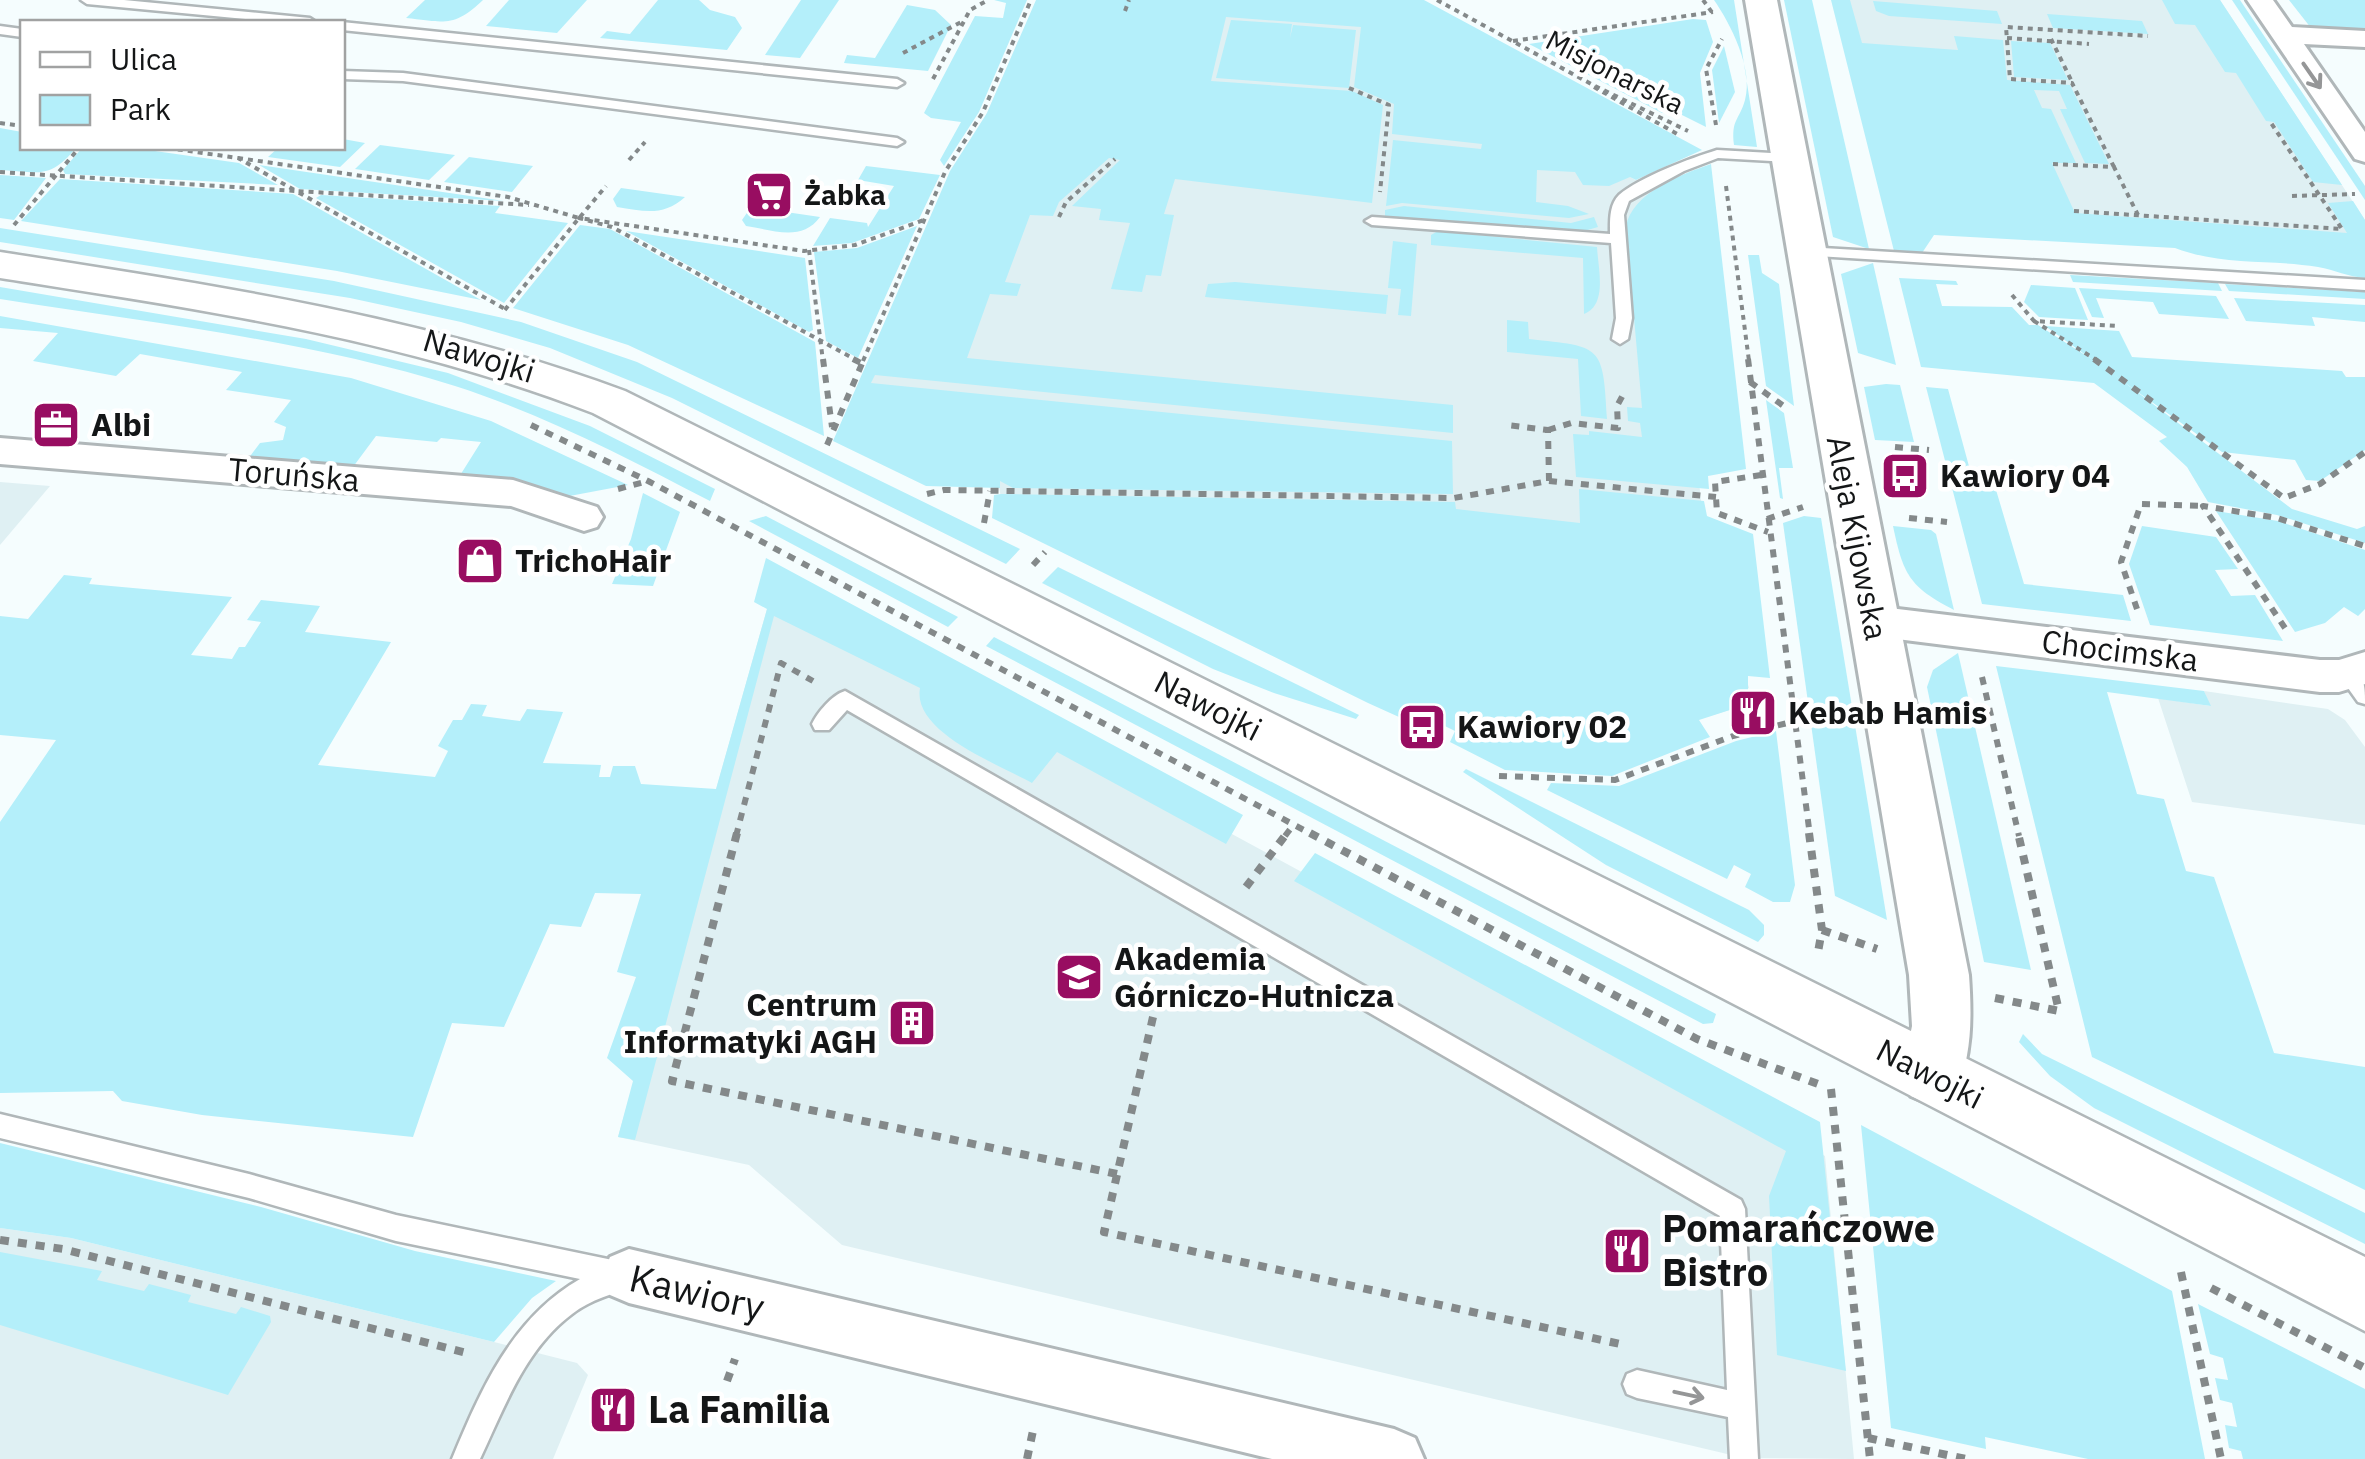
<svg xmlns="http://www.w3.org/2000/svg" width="2365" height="1459" viewBox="0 0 2365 1459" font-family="'IBM Plex Sans',sans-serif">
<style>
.built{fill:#dff0f3}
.green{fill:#b4effa}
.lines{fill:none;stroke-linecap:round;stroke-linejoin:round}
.service-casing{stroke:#b0b7b9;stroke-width:5}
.minor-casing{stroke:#b0b7b9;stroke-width:6}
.tertiary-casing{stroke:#b0b7b9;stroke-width:6}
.secondary-casing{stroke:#b0b7b9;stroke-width:5}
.path-far2{stroke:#84898a;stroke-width:4;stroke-dasharray:5 5;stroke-linecap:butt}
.path-far1{stroke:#84898a;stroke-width:6;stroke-dasharray:8 8;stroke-linecap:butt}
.path{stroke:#84898a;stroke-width:8;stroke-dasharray:9 9;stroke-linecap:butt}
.service{fill:#fff;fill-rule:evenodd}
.minor{fill:#fff;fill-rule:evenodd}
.tertiary{fill:#fff;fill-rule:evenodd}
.secondary{fill:#fff;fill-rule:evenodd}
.oneway{stroke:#959697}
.labels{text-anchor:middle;stroke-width:9;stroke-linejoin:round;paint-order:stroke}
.far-street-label{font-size:28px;fill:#141617;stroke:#fff}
.far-poi-label{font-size:28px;font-weight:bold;fill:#141617;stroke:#fff;text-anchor:start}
.street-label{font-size:32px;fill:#141617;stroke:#fff}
.poi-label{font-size:32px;font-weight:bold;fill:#141617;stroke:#fff;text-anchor:start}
.near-poi-label{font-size:38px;font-weight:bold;fill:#141617;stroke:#fff;text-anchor:start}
.near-street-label{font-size:38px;fill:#141617;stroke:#fff}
</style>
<rect width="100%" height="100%" fill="#f5fdfe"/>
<g class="built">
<polygon points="1218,0 1347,0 1452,73 1668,199 1704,528 1749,688 1737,693 1736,708 1552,764 1001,498 998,481 862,403 1018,41"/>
<polygon points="1846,0 2220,0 2365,220 2365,267 2175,246 1919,230"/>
<polygon points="0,482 50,486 0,545"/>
<polygon points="767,609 1195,814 1825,1156 1854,1459 1744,1458 842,1245 749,1165 618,1137"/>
<polygon points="2204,691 2328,709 2345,720 2365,747 2365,825 2192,802 2158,698 2210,706"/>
<polygon points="0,1228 71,1238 494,1342 577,1363 588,1375 553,1459 0,1459"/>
</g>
<g class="green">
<path d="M425,0h58c-29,28 -39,22 -77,18z"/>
<polygon points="509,0 587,0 557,33 486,26"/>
<polygon points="658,0 699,0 710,10 735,17 742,28 727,50 600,38 607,31 630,34"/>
<polygon points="801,0 839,0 800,58 765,55"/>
<polygon points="994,0 1027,0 979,112 944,166 940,160 961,122 931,118 924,113 975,16 1003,18 1006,3"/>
<polygon points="1036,0 1424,0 1702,150 1636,180 1630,177 1609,186 1583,185 1575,172 1537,170 1536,202 1568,206 1589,214 1569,218 1402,203 1386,206 1393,140 1481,149 1482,144 1392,134 1394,104 1354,87 1361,27 1226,17 1211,81 1352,91 1383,105 1372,203 1175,179 1164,214 1174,215 1161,276 1146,275 1142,292 1111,289 1130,223 1099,220 1101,209 1072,206 1120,160 1109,158 1059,202 1053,216 1030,215 1005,282 1021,284 1017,296 990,294 967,358 1453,405 1453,433 875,375 871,383 1452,441 1453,494 1013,488 1000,481 1000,488 926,486 833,441 950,171 987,113"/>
<path d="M1714,0h20l23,147 -23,-2c-3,-26 5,-24 11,-45 9,-31 -15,-77 -31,-100z"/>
<polygon points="1784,0 1812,0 1869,249 1833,237"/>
<path d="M1831,0h19l12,43 96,7 -4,-14 49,4 4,40 63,5 39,79 -24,-1 -25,-54h7l-8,-18 -25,-1 8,18 9,1 25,54h-24l23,50 272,20 -19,-30 25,-2 12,19v58c-17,-1 -30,-8 -47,-11 -49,-8 -96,-1 -143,-19l-241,-13 -12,18 -28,-2z"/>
<polygon points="2162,0 2220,0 2342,185 2313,182 2274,122 2266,121 2236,73 2225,72 2195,25 2175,24"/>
<polygon points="2232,0 2240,0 2365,186 2365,200"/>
<polygon points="2289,0 2365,0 2365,35 2311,28"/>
<polygon points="1873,1 1997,11 2002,24 1889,16 1876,11"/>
<polygon points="907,5 935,10 951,25 928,71 844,63 847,55 875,58"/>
<polygon points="2047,14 2142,21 2148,34 2053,28"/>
<polygon points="1693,19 1706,20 1713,42 1700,73 1706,127 1668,108 1662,113 1529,44"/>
<polygon points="1231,20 1292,24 1290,38 1293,25 1356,30 1349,88 1216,78"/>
<polygon points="2011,41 2050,43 2068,80 2014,77"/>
<polygon points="1724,46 1735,92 1719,123 1712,70"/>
<path d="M0,128l22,4v16h54c-27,32 -37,24 -76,22z"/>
<polygon points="343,139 365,143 340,167 268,157 278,148 342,148"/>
<polygon points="380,145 455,155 429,180 355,169"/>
<polygon points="82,148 134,148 239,163 278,185 65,174 63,170"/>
<polygon points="469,157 533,166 512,192 444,182"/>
<path d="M1711,164l35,305 -38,7 1,13 -133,-12 -3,-43 16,1v-4l53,6 -2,-14 -12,-2 -1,-14 15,1 -16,-181c5,-34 56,-53 85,-63z"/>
<polygon points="259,165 504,201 300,189"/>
<polygon points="866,166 940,175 919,219 852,243 813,246 830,218 867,223 868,227 894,186 858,180"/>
<polygon points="0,175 46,178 14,220 0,218"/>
<polygon points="60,179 293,194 481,300 337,271 21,221"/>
<path d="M621,188l64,9c-22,20 -41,14 -68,10l-4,-8z"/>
<polygon points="321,195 500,206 495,213 568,223 504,303 316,198"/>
<polygon points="1404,206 1571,223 1594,217 1598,227 1577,233 1385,216 1385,210"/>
<path d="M751,207l69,10c-18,25 -47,13 -74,9l-4,-6z"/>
<polygon points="580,225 610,229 815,342 824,436 628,345 513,308"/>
<polygon points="917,226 858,358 826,341 814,252 857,248"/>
<polygon points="0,228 334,281 521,322 637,362 1020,549 1006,564 672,398 550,348 461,322 350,298 0,242"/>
<polygon points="626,231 805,258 813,330 809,332"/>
<path d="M1438,231l159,16c1,21 11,58 -13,67l-1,-56 -152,-13v-10z"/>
<polygon points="1393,241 1417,244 1411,316 1398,315 1401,289 1388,288"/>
<polygon points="1748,255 1759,255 1762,273 1779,284 1794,406 1766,386"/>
<polygon points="1873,263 1896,365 1858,353 1841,274"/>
<polygon points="2070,275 2218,283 2222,291 2073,282"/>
<polygon points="1899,278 1956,281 1958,285 1936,284 1942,306 2012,307 2029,325 2038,325 2104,367 2292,509 2357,529 2365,526 2365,543 2277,515 2208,502 2187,467 2159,441 2167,437 2094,383 1921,367"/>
<polygon points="1235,282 1388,295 1386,314 1205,297 1208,284"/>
<polygon points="2225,284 2365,292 2365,299 2229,291"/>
<polygon points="2031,285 2075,288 2088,320 2039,317 2024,302"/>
<path d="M0,287l306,52 142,34 142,53 125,63 -5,12c-83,-43 -165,-86 -255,-115 -147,-46 -303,-63 -455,-87z"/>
<polygon points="2079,288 2216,296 2229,319 2159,314 2153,302 2096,298 2104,318 2092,317"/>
<polygon points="2234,298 2365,305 2365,322 2312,317 2315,326 2246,321"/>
<polygon points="0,316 351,378 491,421 628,485 559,498 459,477 481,442 441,438 437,442 376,436 353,467 248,459 260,443 283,440 286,427 274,422 291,400 226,390 242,372 140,354 116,376 33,361 58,333 0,328"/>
<path d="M1507,320l21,2 1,17c73,8 74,5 78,80l-26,-3 -3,-57 -71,-7z"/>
<polygon points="2045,326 2119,331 2132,357 2342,371 2346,377 2365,377 2365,450 2320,481 2306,480 2295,460 2222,452"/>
<polygon points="1886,384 1900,385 1914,442 1875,440 1864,387"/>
<polygon points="1926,387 1948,389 1970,470 1991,473 2024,584 2123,595 2131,621 1982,604"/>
<polygon points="1766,400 1784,413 1793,468 1779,468 1783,499 1780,498"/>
<polygon points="1579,489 1704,501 1707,516 1753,534 1770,678 1748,676 1748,690 1737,693 1736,708 1699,720 1710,737 1612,776 1505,770 1450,742 1455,731 1406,707 1399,717 1368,703 992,518 994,495 1001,494 1455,502 1456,509 1580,523"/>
<polygon points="643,493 680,512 653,586 612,584 631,539"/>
<polygon points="2216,511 2278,521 2365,550 2365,609 2358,616 2344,607 2325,623 2295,632"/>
<polygon points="766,516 958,617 948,627 749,521"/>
<polygon points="1804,516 1821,518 1887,920 1835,896 1783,523"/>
<path d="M1893,526l38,4 5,4 18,76c-45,-23 -51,-36 -61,-84z"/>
<polygon points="2142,526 2216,537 2238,569 2215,570 2231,596 2255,595 2283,641 2150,625 2129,564"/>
<path d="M766,558l477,257 -17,29 -169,-92 -25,31c-34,-19 -120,-51 -112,-95l-146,-72 -139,524 -17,-3 15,-56 -26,-23 29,-81 -19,-5 24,-78 -46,-1 -14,34 -31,-3 -46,103 -52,-4 -39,114 -211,-22 -80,-14 -9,-10 -113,2v-271l56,-82 -56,-5v-119l28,3 36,-44 28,3 -3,6 143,13 -41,58 41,4 7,-12h6l16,-25 -14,-2 14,-20 59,6 -15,26 86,10 -73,123 117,12 13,-26 -10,-5 15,-26h9l9,-16 16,1 -5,11 38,5 7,-12 36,3 -20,51 58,2 -2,12h11l3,-11h22l6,18 75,5 51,-180 -13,-7z"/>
<polygon points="1058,567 1359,715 1356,719 1274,693 1213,669 1042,583"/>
<polygon points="994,637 1716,1014 1713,1023 1703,1024 986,646"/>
<polygon points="1958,653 2031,970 1984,962 1927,687 1933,670"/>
<polygon points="1996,666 2204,691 2211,706 2107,692 2137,794 2164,799 2186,871 2214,877 2274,1053 2365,1067 2365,1190 2092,1057"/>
<polygon points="1776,731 1795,885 1790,902 1773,902 1745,887 1751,874 1734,865 1727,879 1547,790 1551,783 1619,786 1736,741"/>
<polygon points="1466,769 1749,910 1764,925 1764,935 1758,942 1606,865 1463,772"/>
<polygon points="1315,853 1820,1122 1846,1371 1777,1355 1769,1196 1786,1151 1294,881"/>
<polygon points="2023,1034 2042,1054 2365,1213 2365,1244 2094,1108 2050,1076 2019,1042"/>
<polygon points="1861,1125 2172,1291 2205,1459 2088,1459 1985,1437 1986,1449 1891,1428"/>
<polygon points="0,1143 261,1207 415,1251 556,1281 532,1298 494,1342 71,1238 0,1228"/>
<polygon points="0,1252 102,1271 97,1280 144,1291 149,1284 191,1295 188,1302 236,1314 241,1307 270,1316 271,1322 228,1395 0,1325"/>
<polygon points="2198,1304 2365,1389 2365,1459 2243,1459 2241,1451 2229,1448 2225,1425 2237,1427 2232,1403 2220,1400 2215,1378 2228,1380 2223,1358 2210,1354"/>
</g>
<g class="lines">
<g class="service-casing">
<g id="service">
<polygon points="81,0 124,0 310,18 316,22 277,22 87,4"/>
<polygon points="341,22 342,22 897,79 904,83 897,87 342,30"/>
<polygon points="0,26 22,29 22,37 0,34"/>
<polygon points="342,71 403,73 897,138 904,142 897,146 403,81 342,79"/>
<path d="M1717,150l73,4 7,4 -7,4 -72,-4 -34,13 -55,30 -5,14 8,103 -4,21 -8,5 -8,-5 4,-21 -5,-75 -239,-18 -7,-4 7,-4 238,17c0,-13 -1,-29 9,-39 21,-18 72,-37 98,-45z"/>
<polygon points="1806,247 2365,280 2365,290 1801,255 1801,249"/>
<path d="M2348,666c17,6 17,22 17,38l-7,-2 -20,-28 3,-5z"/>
<path d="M845,691l896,509 4,9 13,250h-28l-2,-42 -91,-19 -10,-4 -4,-10 4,-10 10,-4 90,20 -7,-174 -873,-506 -18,20h-14l-3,-6c6,-12 20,-29 33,-33z"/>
<path d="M0,1114l249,60 147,41 231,48 9,4 4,9 -4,9c-22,9 -45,14 -64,29 -47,35 -68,94 -92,145h-28c29,-70 60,-141 128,-180l-184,-38 -147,-43 -249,-60z"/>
</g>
</g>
<g class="minor-casing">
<g id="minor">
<polygon points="2247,0 2273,0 2292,27 2365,31 2365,47 2304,44 2365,132 2365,162 2355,159"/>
<polygon points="0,438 513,480 597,507 603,517 597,527 584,531 511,506 0,464"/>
<polygon points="1873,606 2320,660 2339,660 2365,652 2365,684 2339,692 2320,692 1873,636 1859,632 1853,621 1859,610"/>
<polygon points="629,1249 1394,1429 1415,1438 1424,1459 1272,1459 629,1303 610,1295 602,1276 610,1257"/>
</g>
</g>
<g class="tertiary-casing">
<path id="tertiary" d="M1745,0h32l192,975c3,43 3,81 -14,121l-22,9 -22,-9 -9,-21 10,-49 -3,-51z"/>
</g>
<g class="secondary-casing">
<path id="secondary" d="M0,252c213,33 422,64 625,139l1740,866v74l-1772,-918c-194,-75 -389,-103 -593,-135z"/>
</g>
<g class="path-far2">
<polyline points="1437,0 1593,85 1688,131"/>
<polyline points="1703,0 1714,15"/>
<polyline points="1125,11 1129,0"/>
<polyline points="2007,38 2089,44"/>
<polyline points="2051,39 2072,82"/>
<polyline points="1513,41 1713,12"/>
<polyline points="903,53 963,21"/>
<polyline points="933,79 970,10 988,0"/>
<polyline points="1594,87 1679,135"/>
<polyline points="1349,88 1389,105 1380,192"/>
<polyline points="0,123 22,126"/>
<polyline points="1716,125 1706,69 1722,39"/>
<polyline points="168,148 238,158 296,191 529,205"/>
<polyline points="238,158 508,197 579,218 504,311"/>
<polyline points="629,160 645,142"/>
<polyline points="2053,164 2114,167 2138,215"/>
<polyline points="2114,167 2072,83 2010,79 2006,27 2148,36"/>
<polyline points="0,172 296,191 505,309"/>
<polyline points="1726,186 1749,361"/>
<polyline points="2292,196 2355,194"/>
<polyline points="2074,211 2342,229 2271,123"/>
<polyline points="580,217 606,186"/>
<polyline points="1059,217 1066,202 1115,159"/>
<polyline points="14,225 79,148"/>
<polyline points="809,250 823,361"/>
<polyline points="2012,295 2034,321 2117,326"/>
<polyline points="2034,321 2098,361"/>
<polyline points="858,361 612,227 579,218 804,251 855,245 924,220"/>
<polyline points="863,361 945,172 983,112 1031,0"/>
</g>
<g class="path-far1">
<polyline points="823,359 832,427"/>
<polyline points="853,359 861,363"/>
<polyline points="1748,359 1810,836"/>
<polyline points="2094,359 2284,498 2320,484 2365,452"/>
<polyline points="1750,382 1785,407"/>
<polyline points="531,425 648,481 1315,836"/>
<polyline points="1548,430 1571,423 1618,428 1617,406 1624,393"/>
<polyline points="827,445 864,359"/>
<polyline points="1895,447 1929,450"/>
<polyline points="1761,475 1715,482 1717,513 1768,532"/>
<polyline points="1549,481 1716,497"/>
<polyline points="618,489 648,481"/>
<polyline points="927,494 944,490 1454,498 1549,481 1548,430 1507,425"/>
<polyline points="1909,518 1947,522"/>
<polyline points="1767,519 1803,507"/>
<polyline points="984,523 990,491"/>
<polyline points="1033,565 1045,552"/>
<polyline points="2137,609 2121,562 2141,504 2203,506"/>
<polyline points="2285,628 2203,506 2277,518 2365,546"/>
<polyline points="1982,677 2019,836"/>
<polyline points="1499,776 1615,780 1733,736 1792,722"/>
<polyline points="736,836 781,663 813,681"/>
<polyline points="1285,836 1294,824"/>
</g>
<g class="path">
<polyline points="737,833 672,1081 1117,1174"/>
<polyline points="1310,833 1697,1039 1818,1084"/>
<polyline points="1809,833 1822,930 1818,952"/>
<polyline points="1246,887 1287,833"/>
<polyline points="1822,930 1877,949"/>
<polyline points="1995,998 2059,1011 2018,833"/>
<polyline points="1153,1017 1104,1232 1620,1344"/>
<polyline points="1831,1089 1870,1459"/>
<polyline points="0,1240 63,1249 471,1354"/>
<polyline points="2181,1272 2221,1459"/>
<polyline points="2211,1288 2365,1368"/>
<polyline points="727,1381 735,1359"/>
<polyline points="1868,1438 1966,1459"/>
<polyline points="1027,1459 1034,1426"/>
</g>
<use href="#service" class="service"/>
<use href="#minor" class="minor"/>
<use href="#tertiary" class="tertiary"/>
<use href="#secondary" class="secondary"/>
</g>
<defs><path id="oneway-shaft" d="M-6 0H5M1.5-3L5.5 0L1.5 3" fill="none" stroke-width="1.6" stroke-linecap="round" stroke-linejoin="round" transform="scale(2.5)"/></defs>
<g class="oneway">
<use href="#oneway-shaft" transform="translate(2312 76) rotate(55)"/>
<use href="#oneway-shaft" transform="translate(1689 1395) rotate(12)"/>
</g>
<defs>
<g id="supermarket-square" transform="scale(2.5)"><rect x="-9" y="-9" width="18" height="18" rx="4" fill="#980d61" stroke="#fff"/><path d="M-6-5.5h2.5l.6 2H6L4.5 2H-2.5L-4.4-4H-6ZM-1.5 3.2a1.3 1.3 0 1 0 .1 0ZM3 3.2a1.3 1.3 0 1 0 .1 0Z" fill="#fff"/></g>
<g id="office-square" transform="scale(2.5)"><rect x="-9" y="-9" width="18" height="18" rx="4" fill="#980d61" stroke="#fff"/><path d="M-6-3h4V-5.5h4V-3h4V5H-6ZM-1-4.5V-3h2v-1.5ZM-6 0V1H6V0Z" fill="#fff"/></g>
<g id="bus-square" transform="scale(2.5)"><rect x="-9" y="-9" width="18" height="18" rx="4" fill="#980d61" stroke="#fff"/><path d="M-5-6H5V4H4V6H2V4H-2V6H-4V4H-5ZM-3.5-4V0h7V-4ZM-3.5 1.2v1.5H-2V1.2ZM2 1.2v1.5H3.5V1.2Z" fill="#fff"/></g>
<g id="shop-square" transform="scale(2.5)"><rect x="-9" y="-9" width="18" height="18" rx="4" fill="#980d61" stroke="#fff"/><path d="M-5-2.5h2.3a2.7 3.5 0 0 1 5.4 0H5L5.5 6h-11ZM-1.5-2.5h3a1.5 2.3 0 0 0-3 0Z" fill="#fff"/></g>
<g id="restaurant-square" transform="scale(2.5)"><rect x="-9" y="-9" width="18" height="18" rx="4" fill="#980d61" stroke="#fff"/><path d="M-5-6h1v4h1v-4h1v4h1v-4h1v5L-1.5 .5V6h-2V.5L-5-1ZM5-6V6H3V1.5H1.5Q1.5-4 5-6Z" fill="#fff"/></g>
<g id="university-square" transform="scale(2.5)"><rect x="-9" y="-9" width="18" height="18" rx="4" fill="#980d61" stroke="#fff"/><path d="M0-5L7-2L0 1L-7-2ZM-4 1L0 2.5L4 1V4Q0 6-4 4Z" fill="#fff"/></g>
<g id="building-square" transform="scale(2.5)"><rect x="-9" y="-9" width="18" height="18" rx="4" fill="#980d61" stroke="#fff"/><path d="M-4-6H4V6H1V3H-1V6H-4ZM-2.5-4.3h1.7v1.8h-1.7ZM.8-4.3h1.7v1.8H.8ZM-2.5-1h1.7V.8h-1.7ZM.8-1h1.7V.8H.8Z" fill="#fff"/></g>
</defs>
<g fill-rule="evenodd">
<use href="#supermarket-square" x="769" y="195"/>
<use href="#office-square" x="56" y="425"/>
<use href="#bus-square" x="1905" y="476"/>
<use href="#shop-square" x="480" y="561"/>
<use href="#restaurant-square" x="1753" y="713"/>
<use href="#bus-square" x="1422" y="727"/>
<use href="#university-square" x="1079" y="977"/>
<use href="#building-square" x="912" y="1023"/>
<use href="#restaurant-square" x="1627" y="1251"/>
<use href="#restaurant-square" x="613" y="1410"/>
</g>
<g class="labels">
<g class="far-street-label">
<text transform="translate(1615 72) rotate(27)" y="10">Misjonarska</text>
</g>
<g class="far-poi-label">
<text x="804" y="205">Żabka</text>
</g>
<g class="street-label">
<text transform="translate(479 356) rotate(17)" y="11">Nawojki</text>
<text transform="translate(294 475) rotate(5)" y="11">Toruńska</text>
<text transform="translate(1857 538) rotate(79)" y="11">Aleja Kijowska</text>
<text transform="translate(2120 651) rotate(7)" y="11">Chocimska</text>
<text transform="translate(1208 706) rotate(27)" y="11">Nawojki</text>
<text transform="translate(1930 1074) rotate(27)" y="11">Nawojki</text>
</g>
<g class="poi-label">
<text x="91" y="436">Albi</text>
<text x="1940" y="487">Kawiory 04</text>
<text x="515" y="572">TrichoHair</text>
<text x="1788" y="724">Kebab Hamis</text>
<text x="1457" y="738">Kawiory 02</text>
<text x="1114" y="970">Akademia<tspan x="1114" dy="37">Górniczo-Hutnicza</tspan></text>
<text x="877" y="1016" text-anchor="end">Centrum<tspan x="877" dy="37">Informatyki AGH</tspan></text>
</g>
<g class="near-poi-label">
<text x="1662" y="1242">Pomarańczowe<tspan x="1662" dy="44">Bistro</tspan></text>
<text x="648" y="1423">La Familia</text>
</g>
<g class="near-street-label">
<text transform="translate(697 1293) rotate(13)" y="13">Kawiory</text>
</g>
</g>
<rect x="20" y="20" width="325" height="130" fill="#ffffff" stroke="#a1a2a2" stroke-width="2.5"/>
<rect x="40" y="52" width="50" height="15" fill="#ffffff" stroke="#a1a2a2" stroke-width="2.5"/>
<text x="110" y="70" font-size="30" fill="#141617">Ulica</text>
<rect x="40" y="95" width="50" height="30" fill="#b4effa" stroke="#a1a2a2" stroke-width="2.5"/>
<text x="110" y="120" font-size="30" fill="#141617">Park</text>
</svg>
